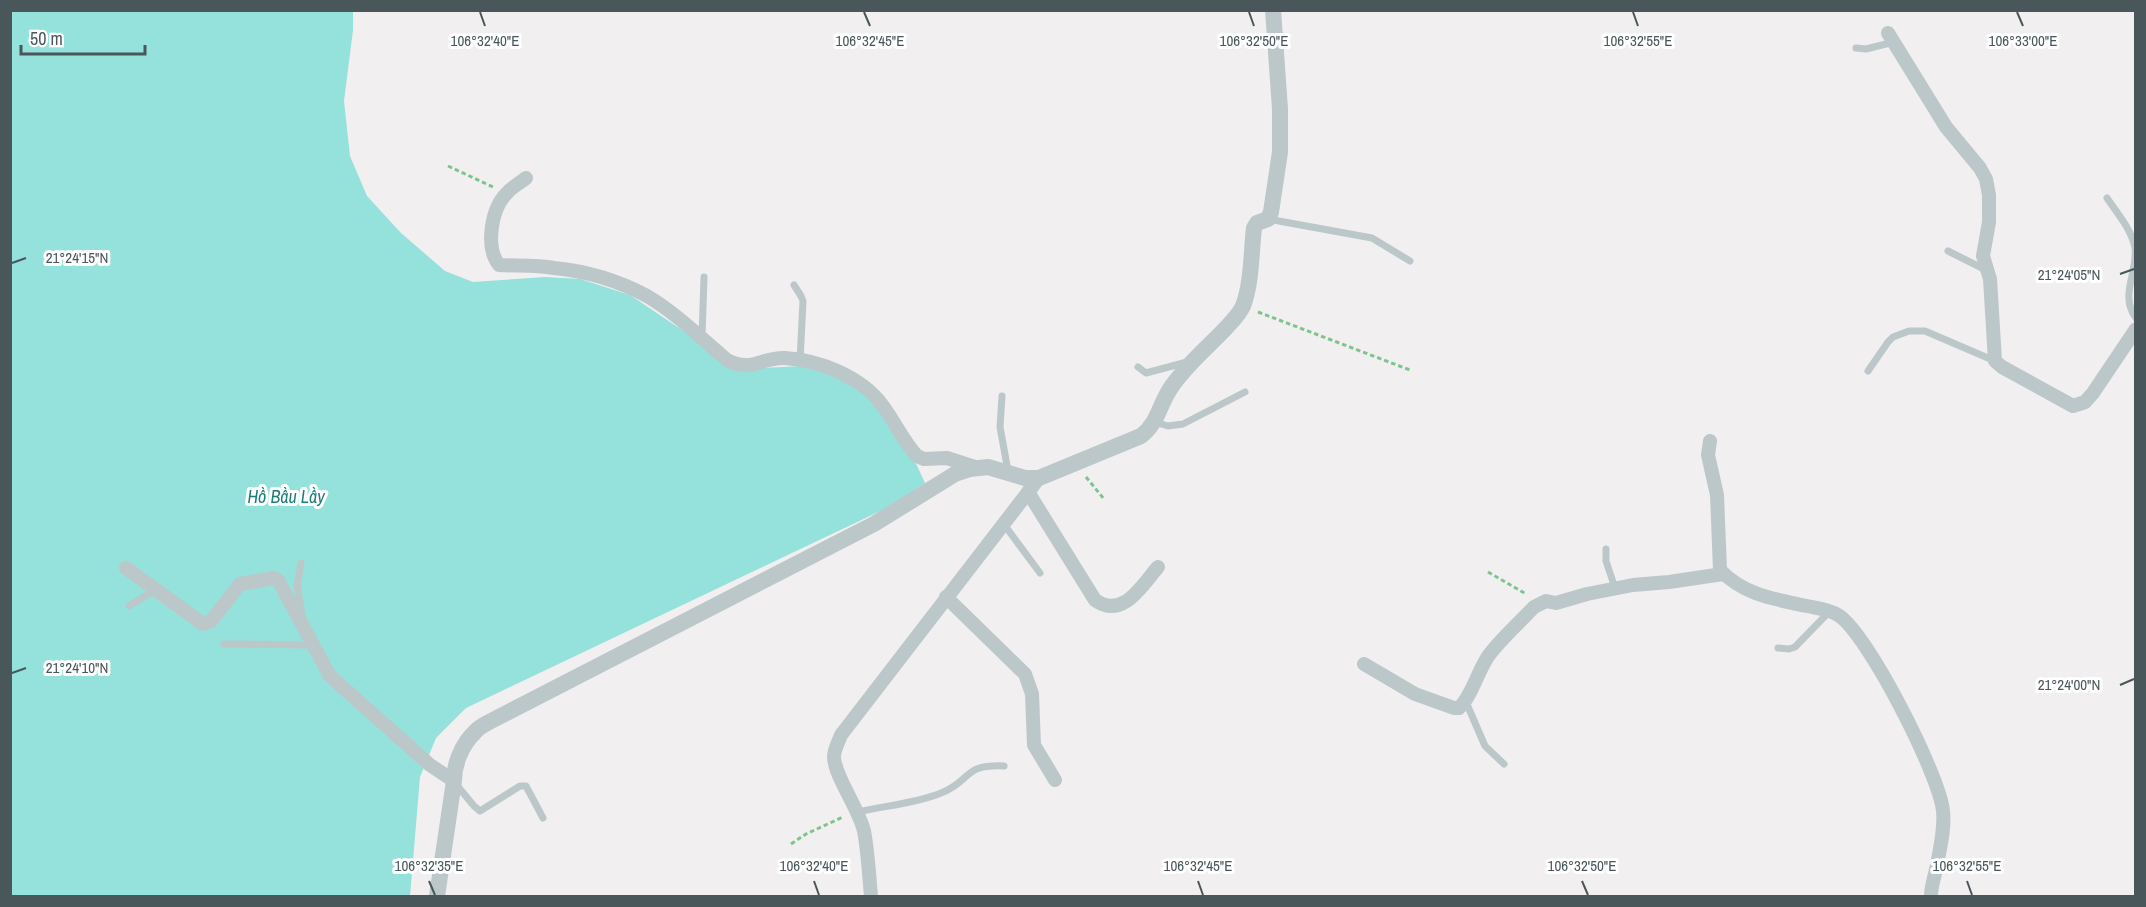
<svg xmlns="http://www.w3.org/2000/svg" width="2146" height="907" viewBox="0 0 2146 907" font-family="'Archivo Narrow',sans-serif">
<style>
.water{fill:#95e1dc}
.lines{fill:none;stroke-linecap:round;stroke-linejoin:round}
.path{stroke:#7fc48f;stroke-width:3;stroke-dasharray:4.5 3;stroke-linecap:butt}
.service{stroke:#bcc7ca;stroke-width:7}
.minor{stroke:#bcc7ca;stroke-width:14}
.tertiary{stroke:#bcc7ca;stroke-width:16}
.ticks{fill:none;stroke:#49575a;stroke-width:2}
.labels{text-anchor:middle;stroke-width:6;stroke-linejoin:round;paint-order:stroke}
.water-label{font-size:18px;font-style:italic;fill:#1b7e77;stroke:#fff}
.ticks-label{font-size:15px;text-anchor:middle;fill:#49575a;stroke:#fff;stroke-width:6;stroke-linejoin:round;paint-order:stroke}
</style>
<rect width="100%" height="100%" fill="#f1eff0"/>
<polygon class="water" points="10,11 353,11 353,30 344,101 350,156 367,196 401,233 445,271 473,282 545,277 580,279 630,295 740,369 801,366 831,371 864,389 913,457 925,483 893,505 466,708 436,738 420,777 410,896 11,896"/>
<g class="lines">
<g class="path">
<polyline points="448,166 493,187"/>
<polyline points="1258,312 1410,370"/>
<polyline points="1086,477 1104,499"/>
<polyline points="1488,572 1526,594"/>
<polyline points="791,844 806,834 843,817"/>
</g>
<g class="service">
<polyline points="1856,48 1866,49 1894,42"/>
<path d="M2107,198c10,15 25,32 28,50 3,24 -16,48 1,70"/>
<polyline points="1268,219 1372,238 1410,261"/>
<polyline points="1948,251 1986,270"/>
<polyline points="794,285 801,296 803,301 800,361"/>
<polyline points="702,337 704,277"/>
<polyline points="1138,367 1146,373 1187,362"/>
<polyline points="1868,371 1888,342 1893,337 1909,331 1925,331 1995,361"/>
<polyline points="1002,396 1000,427 1008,471"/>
<polyline points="1154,422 1168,426 1183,424 1245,392"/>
<polyline points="1003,523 1040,573"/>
<polyline points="1606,549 1606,561 1615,588"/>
<polyline points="301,563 297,586 302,614"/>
<polyline points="129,606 155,590"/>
<polyline points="224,644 312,645"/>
<polyline points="1778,648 1789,649 1795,647 1829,612"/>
<polyline points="1466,702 1485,746 1504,764"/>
<polyline points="455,783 474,806 480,811 520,786 526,786 543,818"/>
<path d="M858,812c26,-6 59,-9 83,-19 31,-12 21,-29 63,-27"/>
</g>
<g class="minor">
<polyline points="1888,33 1946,127 1980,168 1986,179 1989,195 1989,222 1983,256 1990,279 1995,361 2002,367 2073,406 2085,402 2093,393 2136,329"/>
<path d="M526,178c-6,5 -14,9 -19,15 -16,16 -22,54 -8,72 18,1 37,0 55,3 32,3 65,13 93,28 29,17 54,42 80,64 25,13 34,-3 58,-2 35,2 77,19 98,48 12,16 20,35 34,50l7,3 23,-1 31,10"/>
<path d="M1710,441l-2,14 9,40 3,75c24,25 54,29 87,36 9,2 22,3 31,9 29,17 102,161 105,196 2,17 -3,37 -6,54 -2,11 -6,20 -6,31"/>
<path d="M1028,492l67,108c28,20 47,-15 63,-33"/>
<polyline points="126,568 203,624 211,621 240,584 274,578 278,580 330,676 430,765 454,781"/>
<polyline points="946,597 1025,674 1032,694 1034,745 1055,780"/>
<path d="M1364,664l51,30 39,14h5c13,-12 19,-38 30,-53 13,-17 30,-32 45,-48l12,-6 10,2 31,-9 46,-9 36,-3 54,-8"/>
<path d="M871,896c-2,-21 -3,-44 -7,-65 -5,-22 -30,-56 -30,-74 0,-8 5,-16 7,-22l198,-257"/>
</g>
<path class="tertiary" d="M437,896l17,-115c0,-17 8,-37 21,-49 4,-5 11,-8 16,-11l383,-197 81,-50 15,-5 18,-2 37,11h14l102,-42c18,-14 18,-32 31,-50 15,-22 36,-39 54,-58 6,-7 13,-13 17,-22 9,-24 8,-53 11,-78l3,-5 11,-4 3,-7 9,-60v-43l-7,-99"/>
</g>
<path class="ticks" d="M480,12l5,14M864,12l6,14M1249,12l5,14M1633,12l5,14M2017,12l6,14M12,263l14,-5M2120,274l14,-5M12,673l14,-5M2120,685l14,-6M429,881l6,14M814,881l5,14M1198,881l5,14M1582,881l6,14M1967,881l5,14"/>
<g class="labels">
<g class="water-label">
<text x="286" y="503">Hồ Bầu Lầy</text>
</g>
</g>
<g class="ticks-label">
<text x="485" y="46">106°32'40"E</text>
<text x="870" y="46">106°32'45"E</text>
<text x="1254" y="46">106°32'50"E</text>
<text x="1638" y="46">106°32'55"E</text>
<text x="2023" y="46">106°33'00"E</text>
<text x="77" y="263">21°24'15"N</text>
<text x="2069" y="280">21°24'05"N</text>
<text x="77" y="673">21°24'10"N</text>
<text x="2069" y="690">21°24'00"N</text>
<text x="429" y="871">106°32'35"E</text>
<text x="814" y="871">106°32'40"E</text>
<text x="1198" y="871">106°32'45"E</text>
<text x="1582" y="871">106°32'50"E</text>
<text x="1967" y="871">106°32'55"E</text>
</g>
<rect width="2146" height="907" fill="none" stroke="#49575a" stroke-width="24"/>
<path d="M21 45v9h124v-9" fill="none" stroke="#49575a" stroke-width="3"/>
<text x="30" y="45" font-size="18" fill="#49575a" stroke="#ffffff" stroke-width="4.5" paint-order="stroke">50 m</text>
</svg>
